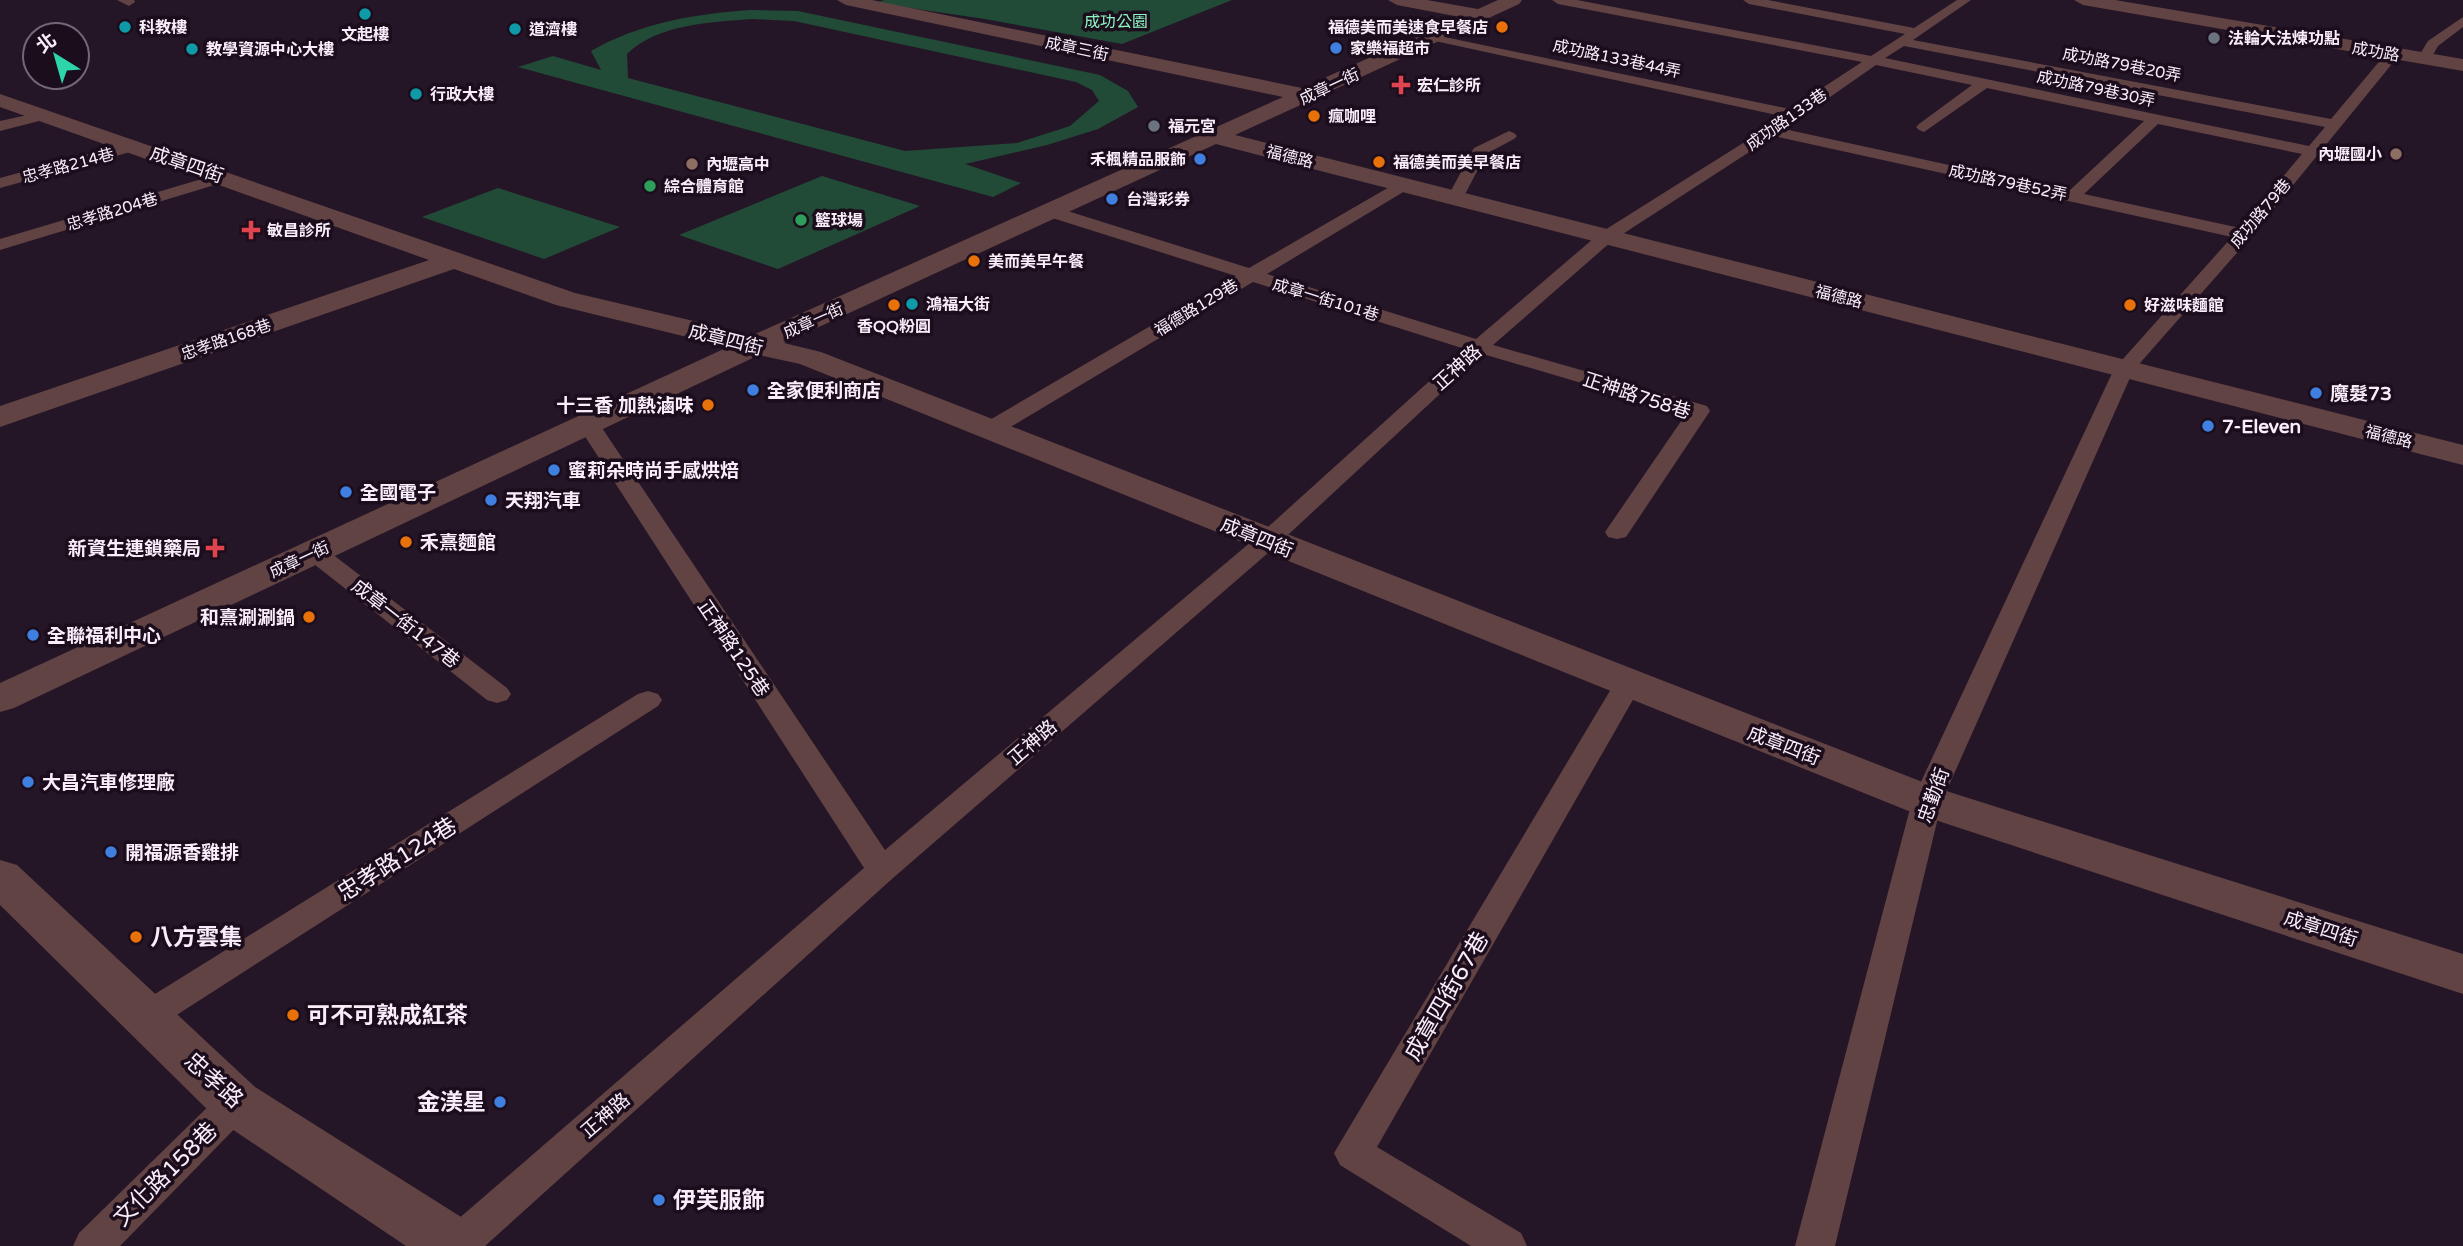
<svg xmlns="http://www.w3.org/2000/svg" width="2463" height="1246" viewBox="0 0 2463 1246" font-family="'Varela Round','Noto Sans TC',sans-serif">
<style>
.green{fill:#214b37;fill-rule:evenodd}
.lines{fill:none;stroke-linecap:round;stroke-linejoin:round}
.lane{fill:#614344;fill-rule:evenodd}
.street{fill:#614344;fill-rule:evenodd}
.culture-dot{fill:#0f9aa8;stroke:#1c0d1d;stroke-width:2.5}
.food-dot{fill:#e8710a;stroke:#1c0d1d;stroke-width:2.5}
.worship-dot{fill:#6b7280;stroke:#1c0d1d;stroke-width:2.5}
.shop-dot{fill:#3f7fe0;stroke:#1c0d1d;stroke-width:2.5}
.health-dot{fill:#e0444e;stroke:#1c0d1d;stroke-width:2.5}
.education-dot{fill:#8d6e63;stroke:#1c0d1d;stroke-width:2.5}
.leisure-dot{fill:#2e9e5b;stroke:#1c0d1d;stroke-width:2.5}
.labels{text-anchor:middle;stroke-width:7;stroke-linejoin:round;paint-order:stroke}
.far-park-label{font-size:16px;fill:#8bf6c2;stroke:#1c0d1d}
.far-poi-label{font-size:16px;font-weight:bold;fill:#f8edf9;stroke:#1c0d1d;text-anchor:start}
.far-street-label{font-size:16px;fill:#f8edf9;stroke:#1c0d1d}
.street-label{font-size:19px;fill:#f8edf9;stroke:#1c0d1d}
.poi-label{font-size:19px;font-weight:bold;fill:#f8edf9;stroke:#1c0d1d;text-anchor:start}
.near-street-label{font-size:23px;fill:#f8edf9;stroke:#1c0d1d}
.near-poi-label{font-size:23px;font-weight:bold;fill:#f8edf9;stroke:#1c0d1d;text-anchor:start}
</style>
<rect width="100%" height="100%" fill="#251627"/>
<g class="green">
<polygon points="884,0 1232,0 1122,44 985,19 876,3"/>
<path d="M750,10l48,1 302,64 28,16 10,16 -40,22 -51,16 -82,19 56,19 -28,14 -475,-130 35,-11 48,14 -10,-19c49,-28 103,-37 159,-41zM752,19l42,2 282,61 16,8 7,11 -29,25 -53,17 -112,8 -277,-73 -1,-24c30,-30 85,-32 125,-35z"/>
<polygon points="822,176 920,206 778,269 679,235"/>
<polygon points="498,188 620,227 544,259 422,217"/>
</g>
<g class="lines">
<g class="lane">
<polygon points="117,0 134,0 135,2 129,6"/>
<path d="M1552,0h25l294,56 34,-22 -156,-30 -6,-4h25l146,28 43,-28h14l-58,40 418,79 57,-68h10l2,3 -150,184 -117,133 -191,430 -107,445h-40l117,-445 202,-432 118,-132 -458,-101 -162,105 -119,104 214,61 3,5 -84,126 -9,2 -9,-2 -3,-5 81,-118 -203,-60 -207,192 -383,332 -408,368h-49l6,-13 422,-365 -287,-444 3,-5h16l289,431 373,-314 207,-187 -212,-67 -256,153h-16l-3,-5 3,-5 255,-149 -190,-60 -2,-4 2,-4h12l191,60 149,-86h12l2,3 -2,3 -143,86 209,65 124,-106 167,-105 14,-12 -346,-75 -5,-1v-6l360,75 72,-47 -304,-58zM1904,46l421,81 -16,19 -424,-88zM1876,65l96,20 -53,39 -3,3 3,3 5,2 63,-44 157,33 -75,70 -285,-62zM2158,124l144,30 -62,74 -156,-34z"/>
<polygon points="2463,17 2463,27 2438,46 2429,62 2419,62 2417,59 2428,41"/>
<polygon points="46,111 53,115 51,118 0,131 0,121"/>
<polygon points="1509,131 1514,133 1517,136 1514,139 1486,154 1461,202 1449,202 1447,198 1474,148"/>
<polygon points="136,141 141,143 144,146 141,149 0,188 0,178"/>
<polygon points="225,172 231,174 233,177 231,180 0,250 0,239"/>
<polygon points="314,545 323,547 507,688 511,694 507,700 497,703 487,700 305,557 302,552 305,547"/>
<polygon points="1628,675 1638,678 1642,684 1377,1147 1521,1233 1527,1246 1471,1246 1340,1165 1334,1153 1614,684 1618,678"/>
<polygon points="648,691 658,694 662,700 658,706 158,1027 146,1031 134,1027 128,1017 134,1007 638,694"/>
<polygon points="236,1087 249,1092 255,1103 249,1114 120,1246 73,1246 79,1233 223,1092"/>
</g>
<g class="street">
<polygon points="837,0 872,0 1302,88 1460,17 1397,5 1388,0 1427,0 1478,9 1498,0 1522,0 1519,4 1318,97 1315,100 1307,102 1235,135 2463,445 2463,465 1216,144 784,343 821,352 1943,790 2463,954 2463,994 1911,812 800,364 759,355 14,708 0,712 0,683 728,347 556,305 454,269 0,427 0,406 429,260 0,107 0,94 575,293 753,335 1283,97 846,5"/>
<polygon points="2074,0 2115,0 2463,59 2463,71 2083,5"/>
<polygon points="0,860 17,865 255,1087 477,1227 486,1246 406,1246 217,1119 0,905"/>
</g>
</g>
<g class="culture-dot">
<circle cx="365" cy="14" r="7"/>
<circle cx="125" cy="27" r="7"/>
<circle cx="515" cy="29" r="7"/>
<circle cx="192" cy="49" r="7"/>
<circle cx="416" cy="94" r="7"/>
<circle cx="912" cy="304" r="7"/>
</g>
<g class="food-dot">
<circle cx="1502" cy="27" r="7"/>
<circle cx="1314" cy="116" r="7"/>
<circle cx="1379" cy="162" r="7"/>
<circle cx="974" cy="261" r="7"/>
<circle cx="894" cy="305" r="7"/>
<circle cx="2130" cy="305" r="7"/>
<circle cx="708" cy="405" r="7"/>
<circle cx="406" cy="542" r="7"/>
<circle cx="309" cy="617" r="7"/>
<circle cx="136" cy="937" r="7"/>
<circle cx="293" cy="1015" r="7"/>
</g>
<g class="worship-dot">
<circle cx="2214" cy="38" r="7"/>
<circle cx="1154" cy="126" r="7"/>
</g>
<g class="shop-dot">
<circle cx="1336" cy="48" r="7"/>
<circle cx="1200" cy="159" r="7"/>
<circle cx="1112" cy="199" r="7"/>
<circle cx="753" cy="390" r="7"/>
<circle cx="2316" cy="393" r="7"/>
<circle cx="2208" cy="426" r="7"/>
<circle cx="554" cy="470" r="7"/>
<circle cx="346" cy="492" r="7"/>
<circle cx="491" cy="500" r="7"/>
<circle cx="33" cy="635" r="7"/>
<circle cx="28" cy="782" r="7"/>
<circle cx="111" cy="852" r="7"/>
<circle cx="500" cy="1102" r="7"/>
<circle cx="659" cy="1200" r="7"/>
</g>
<g class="health-dot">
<path d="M1397.5 74.5h7v7h7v7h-7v7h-7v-7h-7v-7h7z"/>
<path d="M247.5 219.5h7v7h7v7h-7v7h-7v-7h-7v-7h7z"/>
<path d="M211.5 537.5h7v7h7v7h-7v7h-7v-7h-7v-7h7z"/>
</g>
<g class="education-dot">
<circle cx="2396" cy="154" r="7"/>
<circle cx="692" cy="164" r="7"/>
</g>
<g class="leisure-dot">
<circle cx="650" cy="186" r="7"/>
<circle cx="801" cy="220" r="7"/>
</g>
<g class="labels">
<g class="far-park-label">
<text x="1116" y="27">成功公園</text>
</g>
<g class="far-poi-label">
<text x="139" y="33">科教樓</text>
<text x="1488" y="33" text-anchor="end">福德美而美速食早餐店</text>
<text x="529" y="35">道濟樓</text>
<text x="365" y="40" text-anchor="middle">文起樓</text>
<text x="2228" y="44">法輪大法煉功點</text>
<text x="1350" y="54">家樂福超市</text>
<text x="206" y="55">教學資源中心大樓</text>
<text x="1417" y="91">宏仁診所</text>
<text x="430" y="100">行政大樓</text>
<text x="1328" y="122">瘋咖哩</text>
<text x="1168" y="132">福元宮</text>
<text x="2382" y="160" text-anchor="end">內壢國小</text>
<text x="1186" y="165" text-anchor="end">禾楓精品服飾</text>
<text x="1393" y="168">福德美而美早餐店</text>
<text x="706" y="170">內壢高中</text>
<text x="664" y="192">綜合體育館</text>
<text x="1126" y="205">台灣彩券</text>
<text x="815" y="226">籃球場</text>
<text x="267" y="236">敏昌診所</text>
<text x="988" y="267">美而美早午餐</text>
<text x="926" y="310">鴻福大街</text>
<text x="2144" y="311">好滋味麵館</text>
<text x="894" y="332" text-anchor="middle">香QQ粉圓</text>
</g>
<g class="far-street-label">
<text transform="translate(1077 48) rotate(12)" y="6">成章三街</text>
<text transform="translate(2376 51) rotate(10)" y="6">成功路</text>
<text transform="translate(1617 58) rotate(12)" y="6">成功路133巷44弄</text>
<text transform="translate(2122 64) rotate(11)" y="6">成功路79巷20弄</text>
<text transform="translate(1329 86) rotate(-25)" y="6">成章一街</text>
<text transform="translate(2096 88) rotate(12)" y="6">成功路79巷30弄</text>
<text transform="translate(1786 119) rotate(-35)" y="6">成功路133巷</text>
<text transform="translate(1290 156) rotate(14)" y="6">福德路</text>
<text transform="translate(68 165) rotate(-15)" y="6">忠孝路214巷</text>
<text transform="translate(2008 182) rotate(12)" y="6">成功路79巷52弄</text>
<text transform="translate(112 211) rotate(-17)" y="6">忠孝路204巷</text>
<text transform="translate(2260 213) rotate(-50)" y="6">成功路79巷</text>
<text transform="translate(1839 296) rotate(14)" y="6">福德路</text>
<text transform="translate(1326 299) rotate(17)" y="6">成章一街101巷</text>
<text transform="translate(1196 307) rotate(-31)" y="6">福德路129巷</text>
<text transform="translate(813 320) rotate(-24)" y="6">成章一街</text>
<text transform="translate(226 339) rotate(-19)" y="6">忠孝路168巷</text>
<text transform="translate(2389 436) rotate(14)" y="6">福德路</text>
<text transform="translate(299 559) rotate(-25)" y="6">成章一街</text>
</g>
<g class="street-label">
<text transform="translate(187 164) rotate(19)" y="7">成章四街</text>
<text transform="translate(726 339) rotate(14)" y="7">成章四街</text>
<text transform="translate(1457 367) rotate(-42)" y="7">正神路</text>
<text transform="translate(1637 395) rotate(18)" y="7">正神路758巷</text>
<text transform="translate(1257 537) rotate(22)" y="7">成章四街</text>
<text transform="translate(406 623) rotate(38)" y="7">成章一街147巷</text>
<text transform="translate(734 648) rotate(56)" y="7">正神路125巷</text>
<text transform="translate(1032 742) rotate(-41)" y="7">正神路</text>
<text transform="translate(1784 745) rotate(21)" y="7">成章四街</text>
<text transform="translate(1933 795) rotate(-70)" y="7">忠勤街</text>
<text transform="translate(2321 928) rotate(18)" y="7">成章四街</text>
<text transform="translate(605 1115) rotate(-41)" y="7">正神路</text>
</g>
<g class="poi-label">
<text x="767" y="397">全家便利商店</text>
<text x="2330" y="400">魔髮73</text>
<text x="694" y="412" text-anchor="end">十三香 加熱滷味</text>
<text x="2222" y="433">7-Eleven</text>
<text x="568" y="477">蜜莉朵時尚手感烘焙</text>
<text x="360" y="499">全國電子</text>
<text x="505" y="507">天翔汽車</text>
<text x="420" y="549">禾熹麵館</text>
<text x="201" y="555" text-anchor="end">新資生連鎖藥局</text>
<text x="295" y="624" text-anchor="end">和熹涮涮鍋</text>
<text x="47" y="642">全聯福利中心</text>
<text x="42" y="789">大昌汽車修理廠</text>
<text x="125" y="859">開福源香雞排</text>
</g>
<g class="near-street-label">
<text transform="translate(397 859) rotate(-32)" y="8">忠孝路124巷</text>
<text transform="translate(1446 996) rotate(-60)" y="8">成章四街67巷</text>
<text transform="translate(214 1080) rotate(42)" y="8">忠孝路</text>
<text transform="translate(165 1174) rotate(-45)" y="8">文化路158巷</text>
</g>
<g class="near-poi-label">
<text x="150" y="945">八方雲集</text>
<text x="307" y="1023">可不可熟成紅茶</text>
<text x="486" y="1110" text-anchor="end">金渼星</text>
<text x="673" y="1208">伊芙服飾</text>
</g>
</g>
<g transform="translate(56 56) rotate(323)"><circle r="33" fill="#1c0d1d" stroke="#746775" stroke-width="2"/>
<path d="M0-5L12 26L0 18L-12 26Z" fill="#2ed4aa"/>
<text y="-10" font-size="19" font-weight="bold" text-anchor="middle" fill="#f8edf9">北</text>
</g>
</svg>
